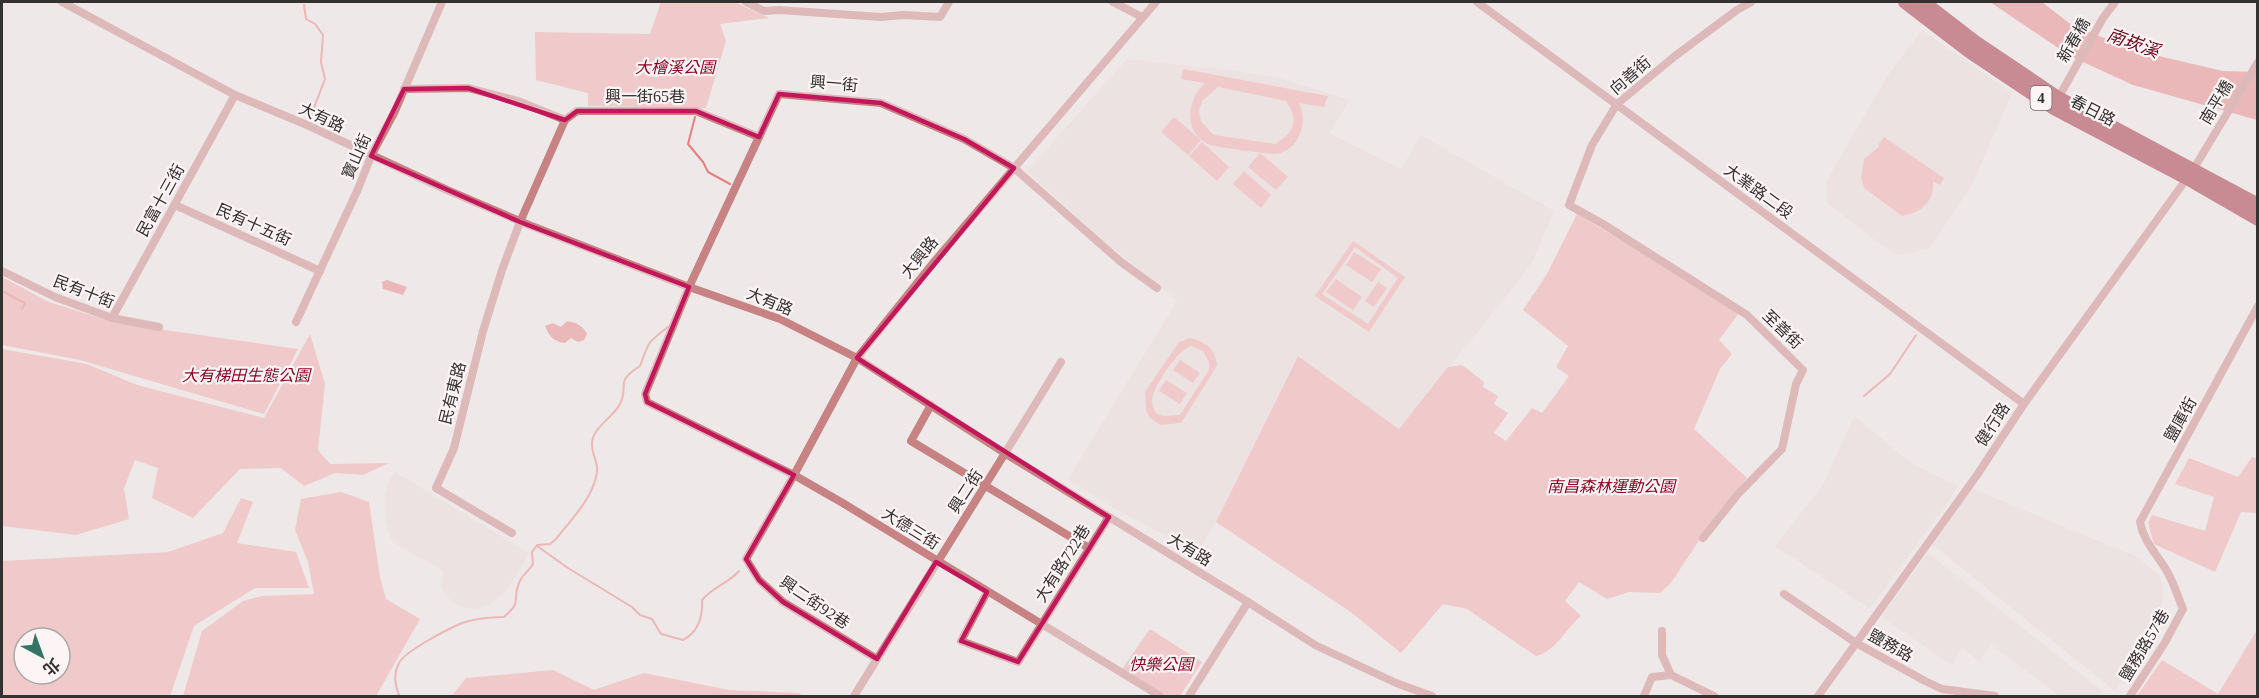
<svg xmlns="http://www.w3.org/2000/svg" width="2259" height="698" viewBox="0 0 2259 698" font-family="'Times New Roman','Noto Sans TC',serif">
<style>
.built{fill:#ebdbdb}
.green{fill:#f2a5a6;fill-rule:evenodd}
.water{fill:#e77f82}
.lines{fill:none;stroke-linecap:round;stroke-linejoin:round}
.stream{stroke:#e77f82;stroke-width:2}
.minor{stroke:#c78283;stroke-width:8}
.primary{stroke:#991b2f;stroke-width:14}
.marked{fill:none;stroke:#c2185b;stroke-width:4.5;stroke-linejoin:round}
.labels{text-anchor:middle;stroke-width:4.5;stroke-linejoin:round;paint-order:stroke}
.shield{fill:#fdf5f5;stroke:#706c6c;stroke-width:1.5}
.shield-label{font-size:15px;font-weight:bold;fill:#343131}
.street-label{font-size:16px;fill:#343131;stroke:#fdf5f5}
.park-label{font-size:16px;font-style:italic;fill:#8a0524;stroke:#fdf5f5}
.water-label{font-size:18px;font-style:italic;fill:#69071b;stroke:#fdf5f5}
</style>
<rect width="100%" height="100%" fill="#efe8e8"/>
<g class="built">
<polygon points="1922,30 2012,93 1972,185 1929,249 1898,255 1884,247 1827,203 1827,180 1888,75"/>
<polygon points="1127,59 1238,71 1282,79 1350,100 1329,133 1401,169 1421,135 1554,211 1531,265 1400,429 1297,357 1216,522 1198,552 1115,509 1068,479 1177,301 1100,238 1027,171"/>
<polygon points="1854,416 1911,463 1959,486 1870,609 1775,546 1823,485"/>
<polygon points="395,472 529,553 513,581 502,595 489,605 479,609 464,608 450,600 441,587 444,571 392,542 386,524 384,501 388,483"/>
<polygon points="1971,488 2137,557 2159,575 2163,587 2161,614 2151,645 2115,691 1932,544"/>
<polygon points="1928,553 2102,691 2098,696 2060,696 1991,645 1979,661 1962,648 1952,665 1881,617"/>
</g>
<g class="green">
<polygon points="661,2 735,2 769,18 720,24 726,41 706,108 588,106 588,93 536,80 535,32 650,34"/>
<path d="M1183,69l145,27 -4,11 -25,-4c10,18 0,49 -24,51 -7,0 -59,-7 -65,-9 -27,-11 -24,-45 -5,-62l-24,-4zM1218,87l68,14c14,20 8,31 -11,43l-61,-9 -7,-7 -6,-7 -2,-10 3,-10z"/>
<polygon points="1174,117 1201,140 1188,155 1161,132"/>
<path d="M1884,137l60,41 -4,7 -7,-4c2,20 -12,32 -31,35l-38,-28 -3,-10 3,-19 16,-13 -2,-1z"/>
<polygon points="1202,142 1229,167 1217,181 1189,156"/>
<polygon points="1260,153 1288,177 1276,190 1248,167"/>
<polygon points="1244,171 1271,195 1261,208 1233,184"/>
<path d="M1577,214l74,44 88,55 -20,27 13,14 -12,15 -26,60 53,49 -32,38 -44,67 -11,10 -31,-1 -22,7 -28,-17 -14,19 16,15c-18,15 -23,34 -45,40l-69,-47 -24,-5 -42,49 -49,-40 -136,-91 82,-166 101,73 49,-62 14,-2 22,17 -1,5 15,9 -4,8 14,9 -14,20 12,8 26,-33 10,5 27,-37 -13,-9 12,-21 -45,-36 24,-36z"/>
<path d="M1353,241l52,36 -36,55 -54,-36zM1355,247l43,31 -30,46 -46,-30z"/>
<polygon points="1354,252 1381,269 1372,282 1346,265"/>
<polygon points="2,277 49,302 116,323 298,349 264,414 80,360 2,345"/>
<polygon points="1336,279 1362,297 1353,310 1326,292"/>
<polygon points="1378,282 1387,288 1374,307 1365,301"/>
<polygon points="310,334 325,384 318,450 330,464 389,463 363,475 335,473 304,486 281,468 240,469 193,518 152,498 158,468 135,460 124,488 129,519 76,535 2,526 2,349 87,364 137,385 264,418"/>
<path d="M1190,338c16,4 26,11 27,28l-36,57 -20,2 -11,-7 -4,-8 -1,-18 34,-50zM1191,346l12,5 6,11v8l-29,45 -15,1 -8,-2c-3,-5 -5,-8 -5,-14 1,-13 26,-51 39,-54z"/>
<polygon points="1180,360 1200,373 1193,383 1173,370"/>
<polygon points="1166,380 1187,393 1180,404 1159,391"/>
<polygon points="2252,457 2257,458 2257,513 2241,512 2215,572 2154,544 2148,523 2152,515 2205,531 2214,497 2175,484 2189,458 2238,477"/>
<polygon points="341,492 369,502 380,577 386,599 420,619 376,696 183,696 202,631 243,601 262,596 314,594 308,562 295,530 301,499"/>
<path d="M241,498l12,4 -16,41 59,9 13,36h-54l-61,38 -24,70h-168v-135l166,-9 55,-19zM24,638h36v36h-36z"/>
<polygon points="1150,629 1202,662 1180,696 1167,696 1122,669"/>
<polygon points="2257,630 2257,696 2137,696 2162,660 2218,694"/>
<polygon points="553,670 594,690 644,673 729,690 799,693 804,696 452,696 466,678"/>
</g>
<g class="water">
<polygon points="1990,2 2042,2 2069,23 2113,42 2163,57 2223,71 2257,72 2257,120 2133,85 2070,56"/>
<polygon points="387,280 407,287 403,295 383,289 382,282"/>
<path d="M567,321c9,2 16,4 20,13l-3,6 -6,2 -7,-4 -6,5c-11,-1 -16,-7 -20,-17l8,-3 8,4z"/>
</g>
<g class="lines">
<g class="stream">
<polyline points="304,5 306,19 315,24 323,35 321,62 325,79 310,118"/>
<polyline points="695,117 688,144 703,162 708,172 730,184"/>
<polyline points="2,291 25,303 22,309"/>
<polyline points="1864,396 1890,374 1916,335"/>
<path d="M537,546l31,22 64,39 8,8 12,4 9,15 22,6c15,-8 20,-23 19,-40 12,-14 27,-17 37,-29"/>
<path d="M397,696l2,-1c-4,-11 -6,-20 0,-32 6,-12 49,-34 63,-40 12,-4 29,-6 42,-6 20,-18 7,-15 15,-34 2,-7 10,-12 14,-19l-1,-12 5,-7 13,-1 6,-5c14,-18 35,-39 40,-62 4,-14 -4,-20 -4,-32 -1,-17 21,-27 28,-41 10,-21 -7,-20 20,-38 10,-27 7,-22 29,-40"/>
</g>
<g class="minor">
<polyline points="62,2 235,95 307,125 447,190 529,225 689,287 780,319 857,358 1006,454 1248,602 1315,645 1396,683 1432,696"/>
<polyline points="746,2 764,11 779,10 881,17 903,15 940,17 949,2"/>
<polyline points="1113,2 1142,17"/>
<polyline points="1477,2 2024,404"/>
<polyline points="404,89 468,88 518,101 565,120"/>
<polyline points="2056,102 2103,18 2115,2"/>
<polyline points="175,205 320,271"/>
<polyline points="2,271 55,297 112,318 159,327"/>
<polyline points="1157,288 1121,262 1014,168 964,139 881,103 779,94 689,287 645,394 647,402 794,475 841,502 1160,696"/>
<polyline points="112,318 235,95"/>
<polyline points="296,322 358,189 371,156 395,111 442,2"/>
<polyline points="931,405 911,441 1089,548"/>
<polyline points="512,533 436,488 454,448 483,331 502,270 520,222 565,120 577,111 696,111 759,137"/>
<polyline points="1703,538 1738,494 1782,449 1796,384 1803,370 1747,315 1603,224 1569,205 1592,145 1617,104 1675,56 1737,10 1751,2"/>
<polyline points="987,592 961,641 1018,662 1109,517"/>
<polyline points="1784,594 1856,643 1925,681 1942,689 1995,696"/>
<polyline points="1662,631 1662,655 1671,675 1714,696"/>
<polyline points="877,659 783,602 759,580 746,559 794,475 857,358 934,262 1156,2"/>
<path d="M854,696c69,-111 139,-222 207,-334"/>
<polyline points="1189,696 1248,602"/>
<polyline points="1644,696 1652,677 1671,675"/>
<polyline points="1818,696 1977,475 2024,404 2193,170 2258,62"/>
<path d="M2130,696l34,-52 19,-35c-5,-12 -9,-25 -15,-36 -10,-18 -24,-30 -28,-51l118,-216"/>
</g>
<g class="primary">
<polyline points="1905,2 1969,51 2054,108 2187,178 2258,219"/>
<polyline points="1923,2 1975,42 2058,98 2258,205"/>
</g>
</g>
<path d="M0 0H2259V698H0ZM468,88l97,32 12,-9h119l63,26 20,-43 102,9 83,36 50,29 -157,190 252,159 -91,145 -57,-21 26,-49 -51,-30 -59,97 -94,-57 -24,-22 -13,-21 48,-84 -147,-73 -2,-8 44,-107 -169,-65 -149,-66 33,-67z" fill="#efe8e8" fill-opacity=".55" fill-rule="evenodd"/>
<path class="marked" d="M468,88l97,32 12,-9h119l63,26 20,-43 102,9 83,36 50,29 -157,190 252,159 -91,145 -57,-21 26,-49 -51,-30 -59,97 -94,-57 -24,-22 -13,-21 48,-84 -147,-73 -2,-8 44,-107 -169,-65 -149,-66 33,-67z"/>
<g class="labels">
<rect class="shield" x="2030.5" y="86" width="21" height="24" rx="4.5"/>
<g class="shield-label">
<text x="2041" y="103">4</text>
</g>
<g class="street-label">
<text transform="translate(2073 40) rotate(-60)" y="6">新春橋</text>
<text transform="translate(1630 75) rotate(-41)" y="6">向善街</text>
<text transform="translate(834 83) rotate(5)" y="6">興一街</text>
<text x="645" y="102">興一街65巷</text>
<text transform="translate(2216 102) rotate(-59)" y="6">南平橋</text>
<text transform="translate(2093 110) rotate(27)" y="6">春日路</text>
<text transform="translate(322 117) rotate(25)" y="6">大有路</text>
<text transform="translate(356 156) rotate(-66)" y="6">寶山街</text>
<text transform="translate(1759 191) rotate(36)" y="6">大業路二段</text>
<text transform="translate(160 200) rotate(-61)" y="6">民富十三街</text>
<text transform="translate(254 224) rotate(24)" y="6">民有十五街</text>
<text transform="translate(919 257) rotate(-51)" y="6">大興路</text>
<text transform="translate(84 291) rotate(21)" y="6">民有十街</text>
<text transform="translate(770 301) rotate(22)" y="6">大有路</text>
<text transform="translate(1783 329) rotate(44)" y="6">至善街</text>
<text transform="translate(452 393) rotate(-76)" y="6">民有東路</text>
<text transform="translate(2180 419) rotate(-61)" y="6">鹽庫街</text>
<text transform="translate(1992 424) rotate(-57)" y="6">健行路</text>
<text transform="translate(965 491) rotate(-57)" y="6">興二街</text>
<text transform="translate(911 528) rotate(32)" y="6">大德三街</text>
<text transform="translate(1190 549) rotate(31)" y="6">大有路</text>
<text transform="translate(1062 563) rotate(-58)" y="6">大有路722巷</text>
<text transform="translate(815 602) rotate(34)" y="6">興二街92巷</text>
<text transform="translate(1891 645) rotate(29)" y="6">鹽務路</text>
<text transform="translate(2144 645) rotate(-59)" y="6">鹽務路57巷</text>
</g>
<g class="park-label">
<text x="675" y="73">大檜溪公園</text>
<text x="246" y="381">大有梯田生態公園</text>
<text x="1611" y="492">南昌森林運動公園</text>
<text x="1161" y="670">快樂公園</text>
</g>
<g class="water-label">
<text transform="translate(2133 43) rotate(20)" y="6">南崁溪</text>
</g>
</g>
<rect width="2259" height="698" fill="none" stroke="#343131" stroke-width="6"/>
<g transform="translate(42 656) rotate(139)"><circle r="28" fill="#fdf5f5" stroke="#ada7a7" stroke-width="1.5"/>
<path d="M0-4.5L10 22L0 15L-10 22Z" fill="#337464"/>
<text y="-9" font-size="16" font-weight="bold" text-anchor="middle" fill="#343131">北</text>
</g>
</svg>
